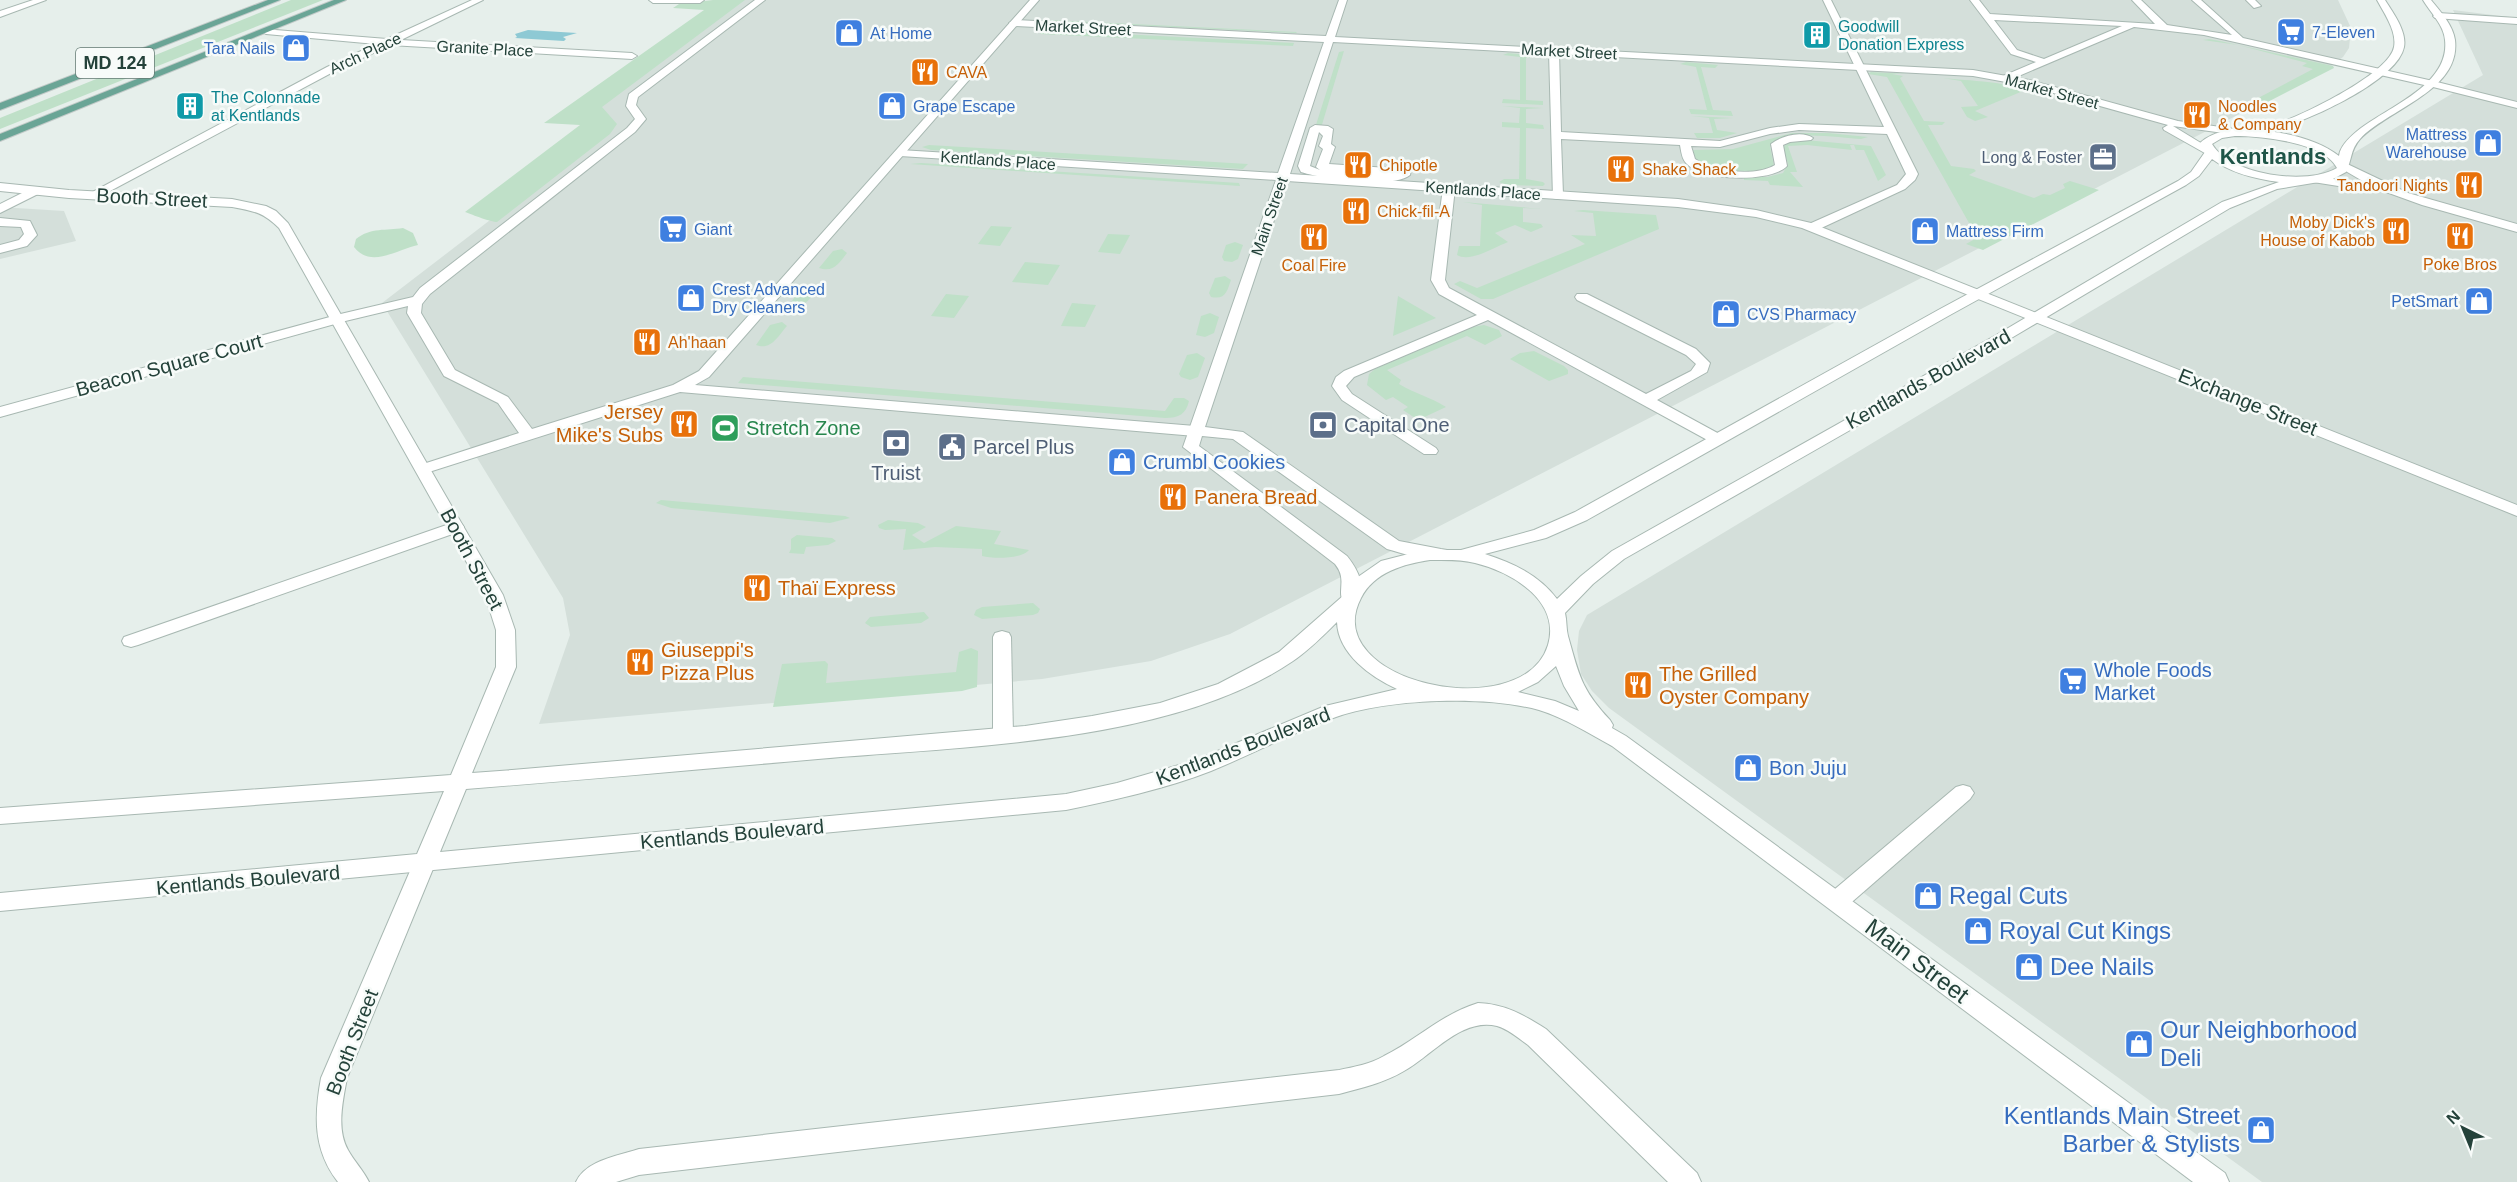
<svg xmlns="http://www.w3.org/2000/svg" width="2517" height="1182" viewBox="0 0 2517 1182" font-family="Arial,sans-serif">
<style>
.built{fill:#d4dfda}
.green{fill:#bfe0c8}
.water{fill:#8ec9d4}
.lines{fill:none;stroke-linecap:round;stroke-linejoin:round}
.service-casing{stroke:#a8b8b2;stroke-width:2}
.pedestrian-casing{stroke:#a8b8b2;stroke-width:2}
.minor-casing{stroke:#a8b8b2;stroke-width:2}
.tertiary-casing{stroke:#a8b8b2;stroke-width:2}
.primary-casing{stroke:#c2cac8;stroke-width:2}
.service{fill:#fff;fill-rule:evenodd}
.pedestrian{fill:#fff;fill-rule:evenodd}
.minor{fill:#fff;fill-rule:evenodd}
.tertiary{fill:#fff;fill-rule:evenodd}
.primary{fill:#6aa596;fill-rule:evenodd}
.labels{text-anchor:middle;stroke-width:5;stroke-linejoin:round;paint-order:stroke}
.far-culture-label{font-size:16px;fill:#0d838f;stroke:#f7fbf9;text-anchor:start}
.far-street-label{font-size:16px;fill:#24423a;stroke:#f7fbf9}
.far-shop-label{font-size:16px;fill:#366cbe;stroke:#f7fbf9;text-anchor:start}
.far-food-label{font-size:16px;fill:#c56008;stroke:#f7fbf9;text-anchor:start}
.far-service-label{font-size:16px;fill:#4e5e75;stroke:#f7fbf9;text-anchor:end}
.shield{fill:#f7fbf9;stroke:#637a73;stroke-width:1.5}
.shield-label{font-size:18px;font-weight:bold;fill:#24423a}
.street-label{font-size:20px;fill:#24423a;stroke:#f7fbf9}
.food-label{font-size:20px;fill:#c56008;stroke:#f7fbf9;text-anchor:start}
.service-label{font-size:20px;fill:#4e5e75;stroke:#f7fbf9;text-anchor:start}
.leisure-label{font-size:20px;fill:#27864d;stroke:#f7fbf9;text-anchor:start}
.shop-label{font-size:20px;fill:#366cbe;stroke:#f7fbf9;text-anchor:start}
.far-district-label{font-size:22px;font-weight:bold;fill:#1f5548;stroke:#f7fbf9}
.near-shop-label{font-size:24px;fill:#366cbe;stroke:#f7fbf9;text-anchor:start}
.near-street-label{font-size:24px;fill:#24423a;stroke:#f7fbf9}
</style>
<rect width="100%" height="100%" fill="#e6efeb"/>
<g class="built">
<polygon points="739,0 2338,0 2351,28 2349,48 2343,57 2327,69 1230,634 1151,661 1042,679 539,724 570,635 563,598 382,303 601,135 588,112"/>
<polygon points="2453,10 2517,18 2517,1182 2262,1182 1609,708 1592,691 1581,674 1577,650 1579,631 1587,615 2483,75"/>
<polygon points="0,207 64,211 76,241 0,259"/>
</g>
<g class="green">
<polygon points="291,0 323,0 0,129 0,118"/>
<path d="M713,0h32l-143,107 15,17 -7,10 -113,88c-6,0 -24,-7 -32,-10l115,-87 -36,-2 160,-113 -31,-2 6,-4z"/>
<polygon points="1050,20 1297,32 1296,33 1049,21"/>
<polygon points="1043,30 1294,43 1293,46 1040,34"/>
<polygon points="2209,39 2220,41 2333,66 2334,68 2254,109 2243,106 2313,69 2302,66 2307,63 2238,45 2203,40"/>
<polygon points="1344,51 1321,128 1315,128 1339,52"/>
<polygon points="1508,53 1541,56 1526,58 1526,100 1543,101 1543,105 1502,103 1503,99 1520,100 1520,57 1503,55"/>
<polygon points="1686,62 1718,65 1715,68 1701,67 1713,110 1731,111 1733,116 1691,114 1689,109 1707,110 1696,67 1680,64"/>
<polygon points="1871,72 1908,74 1892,74 1903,76 1900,78 1924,121 1945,122 1942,125 1928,125 1951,166 1974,169 1976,171 1969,175 2034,198 2043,194 2050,195 2065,188 2063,184 2070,181 2099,190 1983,250 1966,244 1989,231 1969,223 1887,77 1868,74"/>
<path d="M1943,78c25,3 73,3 93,17l-13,-4 -48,20 13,6 -13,4 -8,-4 -6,-10 17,-1 -17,-25z"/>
<polygon points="1502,106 1543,108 1526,109 1526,123 1543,125 1544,129 1526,128 1526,179 1543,182 1545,184 1543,186 1506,185 1499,182 1504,179 1519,179 1520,128 1502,127 1502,122 1519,123 1520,108"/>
<polygon points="1691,116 1733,118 1714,119 1717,130 1737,133 1720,138 1697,138 1694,133 1713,133 1709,118"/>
<path d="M1792,133h36l40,4 -7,2c-20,-1 -81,-11 -91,8l4,19c-23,13 -59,4 -80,-7l-2,-8 2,-1 39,-1z"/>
<polygon points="1805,140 1871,146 1886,175 1878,181 1864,150 1856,150 1854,145 1850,145 1852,150 1807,145 1788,146 1797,172 1790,172 1803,187 1770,185 1768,181 1744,180 1744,177 1767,177 1783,173 1788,164 1783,147 1790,142"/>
<polygon points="929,145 1248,164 1243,169 931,150 922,147"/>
<polygon points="921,163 1239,183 1240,186 910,164"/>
<path d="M1463,202l79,7 -19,-1v14l18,2 2,3 -12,5 -16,-7 -20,8 13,9c-13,5 -38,21 -51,13l2,-9h21l2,-41z"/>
<polygon points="1583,210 1656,215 1659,229 1493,299 1481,299 1454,284 1460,281 1477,288 1585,244 1571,235 1596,236 1593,213 1574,211"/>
<polygon points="991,226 1012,227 1000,246 978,244"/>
<path d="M403,228l10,5 5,12c-20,4 -47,24 -64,2l2,-8c15,-12 30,-8 47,-11z"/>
<polygon points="1108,234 1130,235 1120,254 1098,252"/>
<polygon points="1235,242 1243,245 1238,259 1232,262 1224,261 1222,257 1226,245"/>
<path d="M842,249l5,4c-8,10 -13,20 -28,15l14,-17z"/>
<polygon points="1025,262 1060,265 1048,285 1012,282"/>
<path d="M1225,276l6,4c-4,11 -5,20 -20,17l-2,-4 6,-15z"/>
<path d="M810,284l7,1 2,3c-9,10 -15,22 -30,17l13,-18z"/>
<polygon points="946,294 969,296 954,318 931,316"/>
<polygon points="1398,296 1436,318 1393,336"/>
<polygon points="1072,303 1096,305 1085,327 1061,326"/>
<polygon points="1210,313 1219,317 1214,333 1205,337 1196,335 1201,316"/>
<path d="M782,322l5,4c-9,10 -16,25 -31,19l14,-20z"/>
<path d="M1484,325l15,5 3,6 -17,9 -18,-9 -80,34 14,10 -2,4c17,10 31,13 47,23l-28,13 -15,-10 5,-3 -15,-10 -7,3 -19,-15 2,-11 6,-5 98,-42z"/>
<polygon points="1534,351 1564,366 1568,370 1568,374 1549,381 1510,359 1520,353"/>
<polygon points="1197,353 1205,358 1198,377 1190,380 1181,377 1179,374 1187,355"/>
<path d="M743,377l422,34 9,-13h10l5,3c-3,13 -10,17 -24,17l-427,-35z"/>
<polygon points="661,500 845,516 850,518 830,523 671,508 656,503"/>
<path d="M888,520l30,3 8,4 -14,8 12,8 32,-17 45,5 -7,13 35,6c-7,9 -36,9 -47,6v-7l-47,-2 -32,3 3,-21 -21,1 -6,-2 -1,-3z"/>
<polygon points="797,535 832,538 836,541 828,545 806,547 804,554 789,553 791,549 791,539"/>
<polygon points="1033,603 1040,609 1038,613 1033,615 982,619 974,615 976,610 982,607"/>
<polygon points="924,612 929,618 921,623 871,627 865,623 870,617"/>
<polygon points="971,648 978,651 978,654 977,687 962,691 773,707 782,664 825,661 828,664 826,683 956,672 959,652"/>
</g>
<polygon class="water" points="528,30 577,33 563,37 566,39 564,41 515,38 517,37 515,34"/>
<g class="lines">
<g class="service-casing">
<g id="service">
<polygon points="649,0 704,0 700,3 653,3"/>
<polygon points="755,0 765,0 638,97 636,105 646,119 635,132 430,294 422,304 421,313 455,370 508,397 532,429 673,385 699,371 1030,0 1039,0 709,377 695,385 1195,426 1200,428 1203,431 1200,434 1195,436 680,392 429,472 417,472 415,469 417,466 519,433 498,403 444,376 407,313 408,306 337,323 332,322 330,319 332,316 413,297 420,288 627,128 635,119 626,106 629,94"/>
<path d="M1823,0h8l87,174 -3,6 -10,9 -88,41h-8l-2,-3 2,-3 88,-39 9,-11 -19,-40 -88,-4 -29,4 -50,13 -29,-1 4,13c18,13 60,18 80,6l-4,-21c10,-8 31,-14 42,-6l-2,2 -21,2 -7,3 4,21c-16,17 -85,15 -101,-3 -4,-4 -5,-12 -6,-18l-119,-6 2,56 -6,4 -4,-1 -4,-147 5,-3 5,3 2,81 159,9 50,-13 29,-4 85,3z"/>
<path d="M1970,0h9l11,14 165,10 -23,-24h9l26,25 65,10 -40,-35h9l42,38 190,43 5,3 -5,3 -229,-52 -70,-8 -127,54 -4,-1v-4l33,-14 -25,-8zM1994,20l128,6 -78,33 -27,-9z"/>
<polygon points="2246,0 2255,0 2261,6 2254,8"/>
<polygon points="1449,184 1455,188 1445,280 1449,288 1646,394 1691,371 1696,364 1686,355 1577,300 1575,297 1577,294 1587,294 1696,349 1710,363 1707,372 1657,400 1723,436 1725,439 1723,442 1711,442 1488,320 1354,377 1346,386 1352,394 1436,448 1438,451 1436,454 1424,454 1342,400 1332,386 1336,377 1344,371 1477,315 1439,294 1431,280 1443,188"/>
<polygon points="34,187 40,191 38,194 0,213 0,204"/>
<polygon points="0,218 30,221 37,235 27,246 0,253 0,245 19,240 24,234 21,227 0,226"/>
<polygon points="455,522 461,523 464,527 461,531 138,645 131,647 124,645 122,641 124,637"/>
<polygon points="1002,631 1009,633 1011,637 1013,735 1010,740 1003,742 996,740 993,735 993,637 995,633"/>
<polygon points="1963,785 1970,787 1974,793 1970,799 1845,908 1837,910 1829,908 1826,901 1829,894 1956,787"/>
<path d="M1478,1003c27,1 46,12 68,26l151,144 4,9h-33l-140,-137c-10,-7 -20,-16 -31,-19 -35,-9 -66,30 -93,45 -20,12 -43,17 -65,23l-700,81 -23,7h-40c10,-22 42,-26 63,-33l700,-79c15,-3 31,-6 45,-14 34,-17 56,-41 94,-53z"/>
</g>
</g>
<g class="pedestrian-casing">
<path id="pedestrian" d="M1315,125l13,1 5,3 -2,15 4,3 -6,17 59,4c5,-4 18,-3 23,2l-1,5c-17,14 -88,4 -109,-3l-3,-6 12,-38zM1319,132l4,4 -4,10 4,3 -7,18 4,3 -10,-4z"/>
</g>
<g class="minor-casing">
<g id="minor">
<polygon points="33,0 46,0 0,17 0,11"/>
<polygon points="472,0 483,0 401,40 632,53 637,56 632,59 390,45 335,71 97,198 89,198 87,195 327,67 376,44 266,34 261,31 263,29 387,39"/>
<path d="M1339,0h8l-12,37 638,33 56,10 149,41 71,10v4l-4,1 -72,-10 41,25v4l-4,1 -46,-26 -1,-2 5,-3 -140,-39 -55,-10 -640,-34 -43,132 388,25 78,11 55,13 706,282v11l-715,-288 -46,-11 -78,-10 -391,-26 -82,246 38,5 156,109 42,8 6,1 3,4 -3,4c-18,5 -42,-4 -60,-9l-154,-110 -31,-3 -3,10 148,110c11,14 20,30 9,47h-12c-8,-12 4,-23 -9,-39l-152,-117 93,-267 -376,-24 -6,-3 6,-3 378,23 46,-131 -310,-16 -5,-3 5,-3 312,16z"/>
<polygon points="2438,13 2517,18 2517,24 2435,18 2433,16"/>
<polygon points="2433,81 2517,102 2517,108 2429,86 2429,82"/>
<polygon points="2341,161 2408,193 2517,224 2517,232 2422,205 2375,188 2370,191 2313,182 2313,178 2317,177 2366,183 2337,166 2337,162"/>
<polygon points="337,315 342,316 344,319 342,322 0,417 0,407"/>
<path d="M424,855l8,3 3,6 -88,214c-4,22 -11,51 1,72 6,11 15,20 21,32h-31c-25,-32 -24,-66 -17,-104l92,-214 3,-6z"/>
</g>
</g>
<g class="tertiary-casing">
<path id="tertiary" d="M2377,0h8c8,13 22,31 19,47 -7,35 -104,78 -136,84 24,3 52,10 71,25 1,-11 13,-21 22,-28 29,-22 89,-44 84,-88 -1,-15 -15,-28 -22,-40h8c9,11 22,25 24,40 6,51 -67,69 -95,99 -10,11 -8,21 -14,33l-15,8 -54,9 -47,19 -222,132 -384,219 -31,25 -28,29c2,8 1,16 3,23 11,39 13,53 42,84l3,5 -1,3 14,8 599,437 4,9h-36l-581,-436c-24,-13 -47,-28 -73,-36 -55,-15 -150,-11 -203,7 -43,15 -83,37 -125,54 -46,18 -97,29 -145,39l-1066,101v-18l417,-39 27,-63 -444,33v-16l451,-33 45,-108v-37l-11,-35 -206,-367c-16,-16 -26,-17 -47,-21l-163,-9 -69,-7v-8l69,7 163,9 34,7 10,5 12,12 215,372 12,35 1,37 -44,106 40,-3 513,-44 67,-10 68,-13 58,-19 61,-32 65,-57 11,-16 26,-18 43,-11h37l73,-20 41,-18 365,-203 238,-128 13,-9 14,-20 -5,-9c15,-14 37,-14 56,-14l1,-2c9,-2 19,-3 27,-6 25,-9 105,-48 110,-74 3,-16 -10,-34 -17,-47zM2235,136c26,0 89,6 102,32 -30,18 -107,7 -125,-24l10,-6zM2212,159c19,14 43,20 67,23l-57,20 -224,132 -386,217 -31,25 -24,23c-18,-24 -44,-36 -72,-45l61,-16 41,-18 363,-205 236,-130 13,-9zM1430,560c15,0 30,-1 45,3 37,9 86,38 73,82 -25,82 -231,37 -187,-47 13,-26 43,-34 69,-38zM1337,622c1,32 34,55 60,67l-72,17 -129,54 -79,23 -51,11 -626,58 26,-63c117,-9 235,-20 352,-30 145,-13 353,-15 475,-98 16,-11 30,-25 44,-39zM1556,666l8,20 15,25 -24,-10 -37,-9 20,-10z"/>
</g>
<g class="primary-casing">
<g id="primary">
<polygon points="268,0 280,0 0,110 0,103"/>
<polygon points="334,0 346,0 0,141 0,134"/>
</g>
</g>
<use href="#service" class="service"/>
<use href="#pedestrian" class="pedestrian"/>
<use href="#minor" class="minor"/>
<use href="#tertiary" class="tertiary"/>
<use href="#primary" class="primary"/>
</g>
<defs>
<g id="supermarket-square" transform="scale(1.5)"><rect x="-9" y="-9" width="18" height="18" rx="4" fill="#3f7fe0" stroke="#f7fbf9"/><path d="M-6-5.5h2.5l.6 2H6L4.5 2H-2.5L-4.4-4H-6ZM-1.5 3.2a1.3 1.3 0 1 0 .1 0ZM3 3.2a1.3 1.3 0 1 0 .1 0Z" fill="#fff"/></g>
<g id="shop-square" transform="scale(1.5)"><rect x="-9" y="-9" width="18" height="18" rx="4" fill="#3f7fe0" stroke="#f7fbf9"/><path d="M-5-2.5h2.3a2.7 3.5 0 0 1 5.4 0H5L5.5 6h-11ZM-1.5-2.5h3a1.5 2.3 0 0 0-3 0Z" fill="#fff"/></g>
<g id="building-square" transform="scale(1.5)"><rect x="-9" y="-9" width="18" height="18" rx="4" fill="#0f9aa8" stroke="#f7fbf9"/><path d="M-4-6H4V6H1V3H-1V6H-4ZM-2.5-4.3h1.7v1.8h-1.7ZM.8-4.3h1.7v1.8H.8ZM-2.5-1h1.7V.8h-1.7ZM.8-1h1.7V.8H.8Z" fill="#fff"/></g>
<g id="restaurant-square" transform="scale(1.5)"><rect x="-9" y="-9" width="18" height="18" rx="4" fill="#e8710a" stroke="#f7fbf9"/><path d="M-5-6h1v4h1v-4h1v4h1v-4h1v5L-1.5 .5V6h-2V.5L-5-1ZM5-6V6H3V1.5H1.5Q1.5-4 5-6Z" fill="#fff"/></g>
<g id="office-square" transform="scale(1.5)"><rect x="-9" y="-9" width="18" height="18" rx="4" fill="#5c6f8a" stroke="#f7fbf9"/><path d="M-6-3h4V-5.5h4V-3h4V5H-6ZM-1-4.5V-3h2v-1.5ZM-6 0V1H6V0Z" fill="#fff"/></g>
<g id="bank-square" transform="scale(1.5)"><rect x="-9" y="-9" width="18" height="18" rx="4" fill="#5c6f8a" stroke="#f7fbf9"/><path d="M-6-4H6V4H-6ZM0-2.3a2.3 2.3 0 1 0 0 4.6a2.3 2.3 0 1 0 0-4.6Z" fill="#fff"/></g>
<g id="stadium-square" transform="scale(1.5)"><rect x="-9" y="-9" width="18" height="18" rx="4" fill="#2e9e5b" stroke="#f7fbf9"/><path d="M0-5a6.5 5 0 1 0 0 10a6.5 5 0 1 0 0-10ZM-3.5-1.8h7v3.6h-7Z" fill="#fff"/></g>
<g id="civic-square" transform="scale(1.5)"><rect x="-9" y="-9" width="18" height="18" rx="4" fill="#5c6f8a" stroke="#f7fbf9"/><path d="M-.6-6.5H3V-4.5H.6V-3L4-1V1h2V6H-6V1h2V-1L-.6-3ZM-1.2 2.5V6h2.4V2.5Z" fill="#fff"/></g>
</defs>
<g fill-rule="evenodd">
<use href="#supermarket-square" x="2291" y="32"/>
<use href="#shop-square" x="849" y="33"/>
<use href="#building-square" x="1817" y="35"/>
<use href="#shop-square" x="296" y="48"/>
<use href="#restaurant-square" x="925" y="72"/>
<use href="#building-square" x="190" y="106"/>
<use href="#shop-square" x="892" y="106"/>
<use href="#restaurant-square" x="2197" y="115"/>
<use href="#shop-square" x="2488" y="143"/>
<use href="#office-square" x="2103" y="157"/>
<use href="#restaurant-square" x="1358" y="165"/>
<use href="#restaurant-square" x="1621" y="169"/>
<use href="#restaurant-square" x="2469" y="185"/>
<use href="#restaurant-square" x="1356" y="211"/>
<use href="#supermarket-square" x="673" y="229"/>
<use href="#shop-square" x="1925" y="231"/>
<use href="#restaurant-square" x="2396" y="231"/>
<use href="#restaurant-square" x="2460" y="236"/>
<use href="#restaurant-square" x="1314" y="237"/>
<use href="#shop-square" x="691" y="298"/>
<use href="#shop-square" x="2479" y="301"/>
<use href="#shop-square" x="1726" y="314"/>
<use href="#restaurant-square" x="647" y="342"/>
<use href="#restaurant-square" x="684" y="424"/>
<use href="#bank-square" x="1323" y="425"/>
<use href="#stadium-square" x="725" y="428"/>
<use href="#bank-square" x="896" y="443"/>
<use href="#civic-square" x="952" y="447"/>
<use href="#shop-square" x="1122" y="462"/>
<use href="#restaurant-square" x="1173" y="497"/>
<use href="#restaurant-square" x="757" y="588"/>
<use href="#restaurant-square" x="640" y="662"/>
<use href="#supermarket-square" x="2073" y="681"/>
<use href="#restaurant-square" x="1638" y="685"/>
<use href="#shop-square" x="1748" y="768"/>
<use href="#shop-square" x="1928" y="896"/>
<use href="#shop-square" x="1978" y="931"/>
<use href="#shop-square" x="2029" y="967"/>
<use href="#shop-square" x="2139" y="1044"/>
<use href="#shop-square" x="2261" y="1130"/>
</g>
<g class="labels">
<g class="far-culture-label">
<text x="1838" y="32">Goodwill<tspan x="1838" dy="18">Donation Express</tspan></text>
<text x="211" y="103">The Colonnade<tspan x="211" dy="18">at Kentlands</tspan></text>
</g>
<g class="far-street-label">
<text transform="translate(1083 27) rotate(3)" y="6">Market Street</text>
<text transform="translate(485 48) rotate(3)" y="6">Granite Place</text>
<text transform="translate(1569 51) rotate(3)" y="6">Market Street</text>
<text transform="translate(365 53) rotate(-25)" y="6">Arch Place</text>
<text transform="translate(2052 91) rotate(15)" y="6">Market Street</text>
<text transform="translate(998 160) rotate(4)" y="6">Kentlands Place</text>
<text transform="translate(1483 190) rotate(4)" y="6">Kentlands Place</text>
<text transform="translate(1269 216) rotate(-71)" y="6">Main Street</text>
</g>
<g class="far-shop-label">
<text x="2312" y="38">7-Eleven</text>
<text x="870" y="39">At Home</text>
<text x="275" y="54" text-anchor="end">Tara Nails</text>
<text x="913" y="112">Grape Escape</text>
<text x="2467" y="140" text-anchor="end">Mattress<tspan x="2467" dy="18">Warehouse</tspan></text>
<text x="694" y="235">Giant</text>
<text x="1946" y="237">Mattress Firm</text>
<text x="712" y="295">Crest Advanced<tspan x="712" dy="18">Dry Cleaners</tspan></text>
<text x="2458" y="307" text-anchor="end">PetSmart</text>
<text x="1747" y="320">CVS Pharmacy</text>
</g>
<g class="far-food-label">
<text x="946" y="78">CAVA</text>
<text x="2218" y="112">Noodles<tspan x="2218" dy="18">&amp; Company</tspan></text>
<text x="1379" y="171">Chipotle</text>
<text x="1642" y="175">Shake Shack</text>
<text x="2448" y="191" text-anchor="end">Tandoori Nights</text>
<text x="1377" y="217">Chick-fil-A</text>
<text x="2375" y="228" text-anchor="end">Moby Dick's<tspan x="2375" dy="18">House of Kabob</tspan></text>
<text x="2460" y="270" text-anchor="middle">Poke Bros</text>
<text x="1314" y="271" text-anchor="middle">Coal Fire</text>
<text x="668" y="348">Ah'haan</text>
</g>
<g class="far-service-label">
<text x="2082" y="163">Long &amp; Foster</text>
</g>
<rect class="shield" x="76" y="48" width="78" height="30" rx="4.5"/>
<g class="shield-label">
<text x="115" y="69">MD 124</text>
</g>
<g class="street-label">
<text transform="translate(152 198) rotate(3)" y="7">Booth Street</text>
<text transform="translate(169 365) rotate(-15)" y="7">Beacon Square Court</text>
<text transform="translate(1928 379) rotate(-29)" y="7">Kentlands Boulevard</text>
<text transform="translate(2248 402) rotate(22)" y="7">Exchange Street</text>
<text transform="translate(472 559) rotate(62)" y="7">Booth Street</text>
<text transform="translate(1243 746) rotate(-21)" y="7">Kentlands Boulevard</text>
<text transform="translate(732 834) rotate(-5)" y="7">Kentlands Boulevard</text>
<text transform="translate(248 880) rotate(-5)" y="7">Kentlands Boulevard</text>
<text transform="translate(352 1042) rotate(-69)" y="7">Booth Street</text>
</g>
<g class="food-label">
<text x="663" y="419" text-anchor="end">Jersey<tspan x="663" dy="23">Mike's Subs</tspan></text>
<text x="1194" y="504">Panera Bread</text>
<text x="778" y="595">Thaï Express</text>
<text x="661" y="657">Giuseppi's<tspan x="661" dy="23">Pizza Plus</tspan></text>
<text x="1659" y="681">The Grilled<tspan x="1659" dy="23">Oyster Company</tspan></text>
</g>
<g class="service-label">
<text x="1344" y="432">Capital One</text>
<text x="973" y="454">Parcel Plus</text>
<text x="896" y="480" text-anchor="middle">Truist</text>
</g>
<g class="leisure-label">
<text x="746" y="435">Stretch Zone</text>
</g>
<g class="shop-label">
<text x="1143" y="469">Crumbl Cookies</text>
<text x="2094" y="677">Whole Foods<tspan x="2094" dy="23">Market</tspan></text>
<text x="1769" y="775">Bon Juju</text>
</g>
<g class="far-district-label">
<text x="2273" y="164">Kentlands</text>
</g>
<g class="near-shop-label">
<text x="1949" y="904">Regal Cuts</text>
<text x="1999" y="939">Royal Cut Kings</text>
<text x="2050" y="975">Dee Nails</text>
<text x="2160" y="1038">Our Neighborhood<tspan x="2160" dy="28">Deli</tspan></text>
<text x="2240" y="1124" text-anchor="end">Kentlands Main Street<tspan x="2240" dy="28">Barber &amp; Stylists</tspan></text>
</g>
<g class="near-street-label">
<text transform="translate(1917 961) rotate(37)" y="8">Main Street</text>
</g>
</g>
<g transform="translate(2463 1128) rotate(317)" stroke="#f7fbf9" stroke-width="4.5" paint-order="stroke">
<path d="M0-4.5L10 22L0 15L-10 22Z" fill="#24423a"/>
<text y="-9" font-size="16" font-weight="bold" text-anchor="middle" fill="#24423a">N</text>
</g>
</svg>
